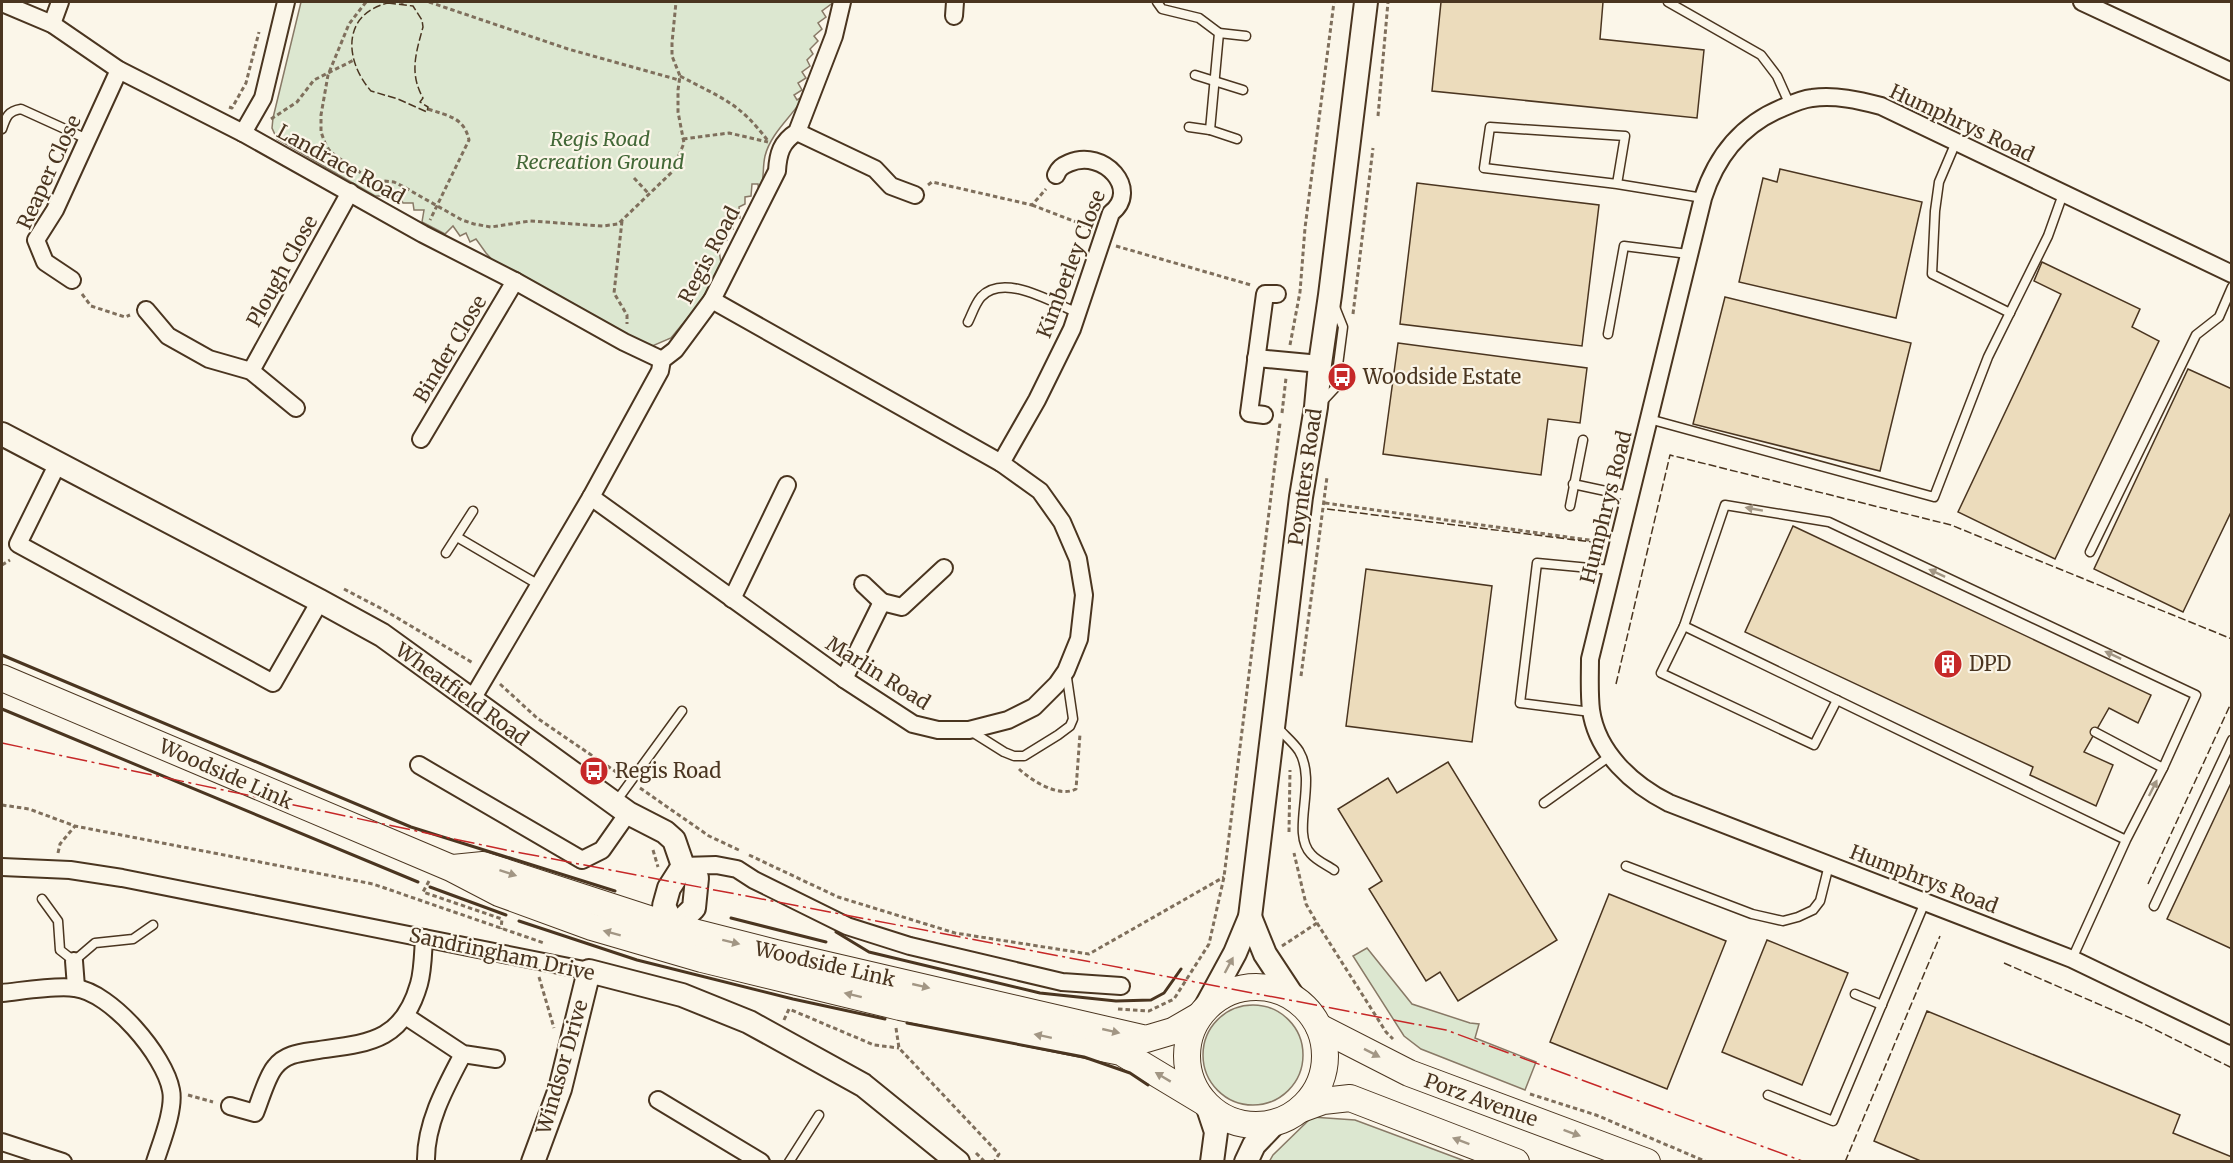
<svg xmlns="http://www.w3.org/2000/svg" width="2233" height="1163" viewBox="0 0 2233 1163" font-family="Merriweather,serif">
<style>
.green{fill:#dce7d0;stroke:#887966;stroke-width:1.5}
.building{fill:#ecdcbc;stroke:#4a3520;stroke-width:1.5}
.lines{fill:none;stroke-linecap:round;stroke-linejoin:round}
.lane-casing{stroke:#4a3520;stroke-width:11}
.street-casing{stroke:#4a3520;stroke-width:20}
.secondary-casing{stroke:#4a3520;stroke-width:26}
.primary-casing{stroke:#4a3520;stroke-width:28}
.path{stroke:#7f6f5c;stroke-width:3;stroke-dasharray:4.5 3;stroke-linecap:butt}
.lane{stroke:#fbf6e9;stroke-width:8}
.street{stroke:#fbf6e9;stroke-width:16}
.secondary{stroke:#fbf6e9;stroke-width:22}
.primary{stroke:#fbf6e9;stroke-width:26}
.fence{stroke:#4a3520;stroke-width:1.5;stroke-dasharray:8 3;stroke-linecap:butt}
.wall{stroke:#4a3520;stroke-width:3}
.power{stroke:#c62828;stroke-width:1.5;stroke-dasharray:21 4.5 3 4.5;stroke-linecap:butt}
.oneway{fill:#a29684}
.labels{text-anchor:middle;stroke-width:4.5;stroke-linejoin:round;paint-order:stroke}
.street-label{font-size:20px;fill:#4a3520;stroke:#fbf6e9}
.park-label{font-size:20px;font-style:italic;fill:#436837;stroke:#fbf6e9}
.poi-label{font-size:20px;fill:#4a3520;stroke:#fbf6e9;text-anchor:start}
</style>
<rect width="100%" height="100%" fill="#fbf6e9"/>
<g class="green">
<path d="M301,2h533l-12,9 4,6 -8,6 4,6 -8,7 4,5 -8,8 3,5 -6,6 3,6 -8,6 4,6 -8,5 4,7 -8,5 3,5 8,-5c-12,21 -34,37 -40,61 -3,13 0,25 -6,38l-1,-10h-6l-1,12 -6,1v7l-6,3 1,11 -8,1 1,10 -7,1 1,10 -9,4 3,19 -17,35 -33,40 -21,9 -154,-83 -10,-11 -10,-14 -6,3 -4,-9 -6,3 -7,-10 -8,8 -23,-12 2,-12h-10l-1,-7h-10l-3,-7h-25l-98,-57 -5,-11 1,-10z"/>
<polygon points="1367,948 1412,1004 1470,1023 1479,1024 1475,1038 1536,1062 1525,1090 1421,1049 1404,1036 1353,956"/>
<circle cx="1253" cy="1055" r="50"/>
<polygon points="1312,1117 1355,1120 1465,1161 1269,1162 1273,1155"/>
</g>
<g class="building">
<polygon points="1441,2 1603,2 1600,39 1704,50 1697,118 1432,91"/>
<polygon points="1780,169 1922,202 1896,318 1739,282 1763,178 1777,182"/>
<polygon points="1417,183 1599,205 1582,346 1400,324"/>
<polygon points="2042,262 2140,309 2132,327 2159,341 2055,559 1958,512 2061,294 2034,281"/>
<polygon points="1725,297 1911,343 1880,471 1693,424"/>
<polygon points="1398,343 1587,368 1580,423 1548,419 1541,475 1383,454"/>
<polygon points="2188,369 2232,389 2232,510 2183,612 2094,569"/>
<polygon points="1793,526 2151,695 2138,723 2109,708 2084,752 2113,765 2096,806 2030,775 2033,767 1745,632"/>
<polygon points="1366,569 1492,586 1472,742 1346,726"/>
<polygon points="1448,762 1557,940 1458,1001 1440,972 1426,981 1369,889 1382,881 1338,809 1388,778 1397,793"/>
<polygon points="2232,781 2232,949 2167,919"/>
<polygon points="1609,894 1726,941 1667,1089 1550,1042"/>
<polygon points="1767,940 1848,973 1802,1085 1722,1052"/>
<polygon points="1927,1011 2180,1115 2173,1133 2232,1157 2232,1162 1923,1162 1874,1141"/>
</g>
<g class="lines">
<g class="lane-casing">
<g id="lane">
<polyline points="1157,2 1162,9 1199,18 1219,33 1210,130 1237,139"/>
<polyline points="1668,2 1761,55 1777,76 1790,105"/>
<polyline points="1219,33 1246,36"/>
<polyline points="1195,75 1243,90"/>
<polyline points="1189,127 1210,130"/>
<path d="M2,129c4,-12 6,-18 19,-20l66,30"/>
<polyline points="1956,142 1939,182 1935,211 1932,274 2010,313"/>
<polyline points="1617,184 1625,136 1490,127 1484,168 1617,184 1703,198"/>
<path d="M968,322c4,-8 7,-18 13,-25 23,-25 72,6 97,16"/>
<polyline points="1608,334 1624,246 1688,254"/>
<polyline points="1321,403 1335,388 1343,327 1335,307"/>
<polyline points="1649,419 1934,497 1988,357 2048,236 2063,194"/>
<polyline points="1573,484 1629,496"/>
<polyline points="1570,506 1583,440"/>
<polyline points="457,537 539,585"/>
<polyline points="2090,552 2196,335 2219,317 2232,287"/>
<polyline points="446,553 473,511"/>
<polyline points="1684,626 1661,673 1814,745 1837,700"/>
<polyline points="1591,712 1520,703 1537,563 1611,570"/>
<path d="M1277,727c7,8 17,16 22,24 19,32 -9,81 12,103 6,7 16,11 23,16"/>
<polyline points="969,730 1004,752 1014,756 1024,756 1058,735 1070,726 1073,719 1066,671"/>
<polyline points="2095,732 2163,768"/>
<polyline points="615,803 682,711"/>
<polyline points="1544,803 1610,756"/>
<polyline points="1626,866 1752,914 1783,921 1798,917 1813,910 1820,901 1829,865"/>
<polyline points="42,899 58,921 60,950 74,961 95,943 133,939 153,925"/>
<polyline points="2154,906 2232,740"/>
<polyline points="2072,959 2126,840 2163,768 2196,695 1829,522 1725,505 1684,626 2126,840"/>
<polyline points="1855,994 1882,1005"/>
<polyline points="1768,1095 1833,1121 1925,902"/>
<polyline points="789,1162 819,1115"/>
</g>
</g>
<g class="street-casing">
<g id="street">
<polyline points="2082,2 2232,72"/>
<polyline points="2,3 52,24 119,70 243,133 423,234 515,281 624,342 662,360"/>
<polyline points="954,16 955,2"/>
<polyline points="52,24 60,2"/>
<polyline points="797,132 875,169 891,186 915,195"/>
<polyline points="243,133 263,98 286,2"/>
<path d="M2232,274l-351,-168c-23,-6 -45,-11 -69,-8 -10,1 -21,6 -30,10 -41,17 -66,49 -79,90l-113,461c0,17 -1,34 1,51 6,43 42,75 78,93l403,156 160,77"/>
<polyline points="72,280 45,262 36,240 55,210 119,70"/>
<polyline points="146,310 168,336 209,359 251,371 296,408"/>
<polyline points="1256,358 1320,364"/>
<polyline points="251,371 350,192"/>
<polyline points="1264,415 1249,413 1265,294 1277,294"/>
<polyline points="421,439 515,281"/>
<polyline points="58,463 18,544 273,683 320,601"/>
<path d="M1001,463l36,-63 35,-71 39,-116c30,-23 -7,-65 -42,-50 -7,3 -10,5 -13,12"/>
<polyline points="591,497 844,679 913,724 938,730 969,730 1008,720 1034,707 1057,684 1066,671 1079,639 1084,595 1078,559 1062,522 1040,491 1001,463 712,300"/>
<polyline points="863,584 882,602"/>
<polyline points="732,599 787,485"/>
<polyline points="844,679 882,602 902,607 944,568"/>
<path d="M471,701l120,-204 69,-126 2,-11 13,-10 37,-50 65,-129c1,-17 4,-29 20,-39l37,-96 8,-34"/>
<polyline points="419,765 582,860 602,850 628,813"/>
<polyline points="683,866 716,865 737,869 754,880 847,926 910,946 1062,982 1121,986"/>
<polyline points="2,867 70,870 122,878 589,971"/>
<polyline points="74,961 76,987"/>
<path d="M2,993c20,-2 54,-8 73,-5 36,4 90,68 96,102 4,19 -10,53 -16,72"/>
<polyline points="407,1017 463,1054 496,1059"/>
<polyline points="658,1100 761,1162"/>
<path d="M230,1106l25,7c5,-12 12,-37 20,-46 9,-12 23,-14 37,-16 54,-8 90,-7 107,-67 4,-14 4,-31 5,-46"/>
<polyline points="2,1142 63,1162"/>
<path d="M426,1162c-1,-38 20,-76 37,-108"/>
</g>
</g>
<g class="secondary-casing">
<g id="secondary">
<polyline points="2,434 320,601 382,635 628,813 665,832 674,840 683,866"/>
<polyline points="1250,917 1265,954 1294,998"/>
<polyline points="674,927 664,906 669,888 683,866"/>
<polyline points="670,942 674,927 694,908 697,878 683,866"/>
<polyline points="1204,1010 1235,953 1250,917 1301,497 1316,407 1320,364 1330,295 1366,2"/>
<polyline points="1207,1105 1216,1132 1212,1162"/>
<polyline points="533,1162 560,1089 589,971 682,995 749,1022 863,1085 958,1162"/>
<polyline points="1246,1162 1254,1145 1275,1123"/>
</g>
</g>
<g class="primary-casing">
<g id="primary">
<polyline points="2,678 451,868 499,893 592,927 702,959 900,1007 1121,1052 1204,1102"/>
<polyline points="453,868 483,865 674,927 776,953 1146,1039 1173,1031 1199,1016"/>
<circle cx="1256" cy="1056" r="69"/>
<polyline points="1319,1027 1409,1073 1647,1162"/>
<polyline points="1301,1109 1323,1101 1350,1098 1516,1162"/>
</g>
</g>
<g class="path">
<polyline points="366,2 349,24 328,75 321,115 321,132 325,143 329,150 337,157 364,175 374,180 394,182 404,187 462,220 474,224 491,227 530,221 603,226 618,224 672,172 684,143 678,112 678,90 680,76 672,56 672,43 676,2"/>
<polyline points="429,2 568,49 679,80"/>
<polyline points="402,4 402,2"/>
<path d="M680,76c41,22 59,26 88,65"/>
<polyline points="229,107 232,108 246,83 259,32"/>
<path d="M428,109c20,7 36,8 41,31l-39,80"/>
<polyline points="1378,116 1388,2"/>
<polyline points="271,119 297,102 314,80 354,60"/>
<polyline points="683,139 729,133 768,142"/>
<polyline points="634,178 649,194"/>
<polyline points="928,185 932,182 1032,205 1046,189"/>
<polyline points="1032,205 1089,227"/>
<polyline points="622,221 614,293 627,315 627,324"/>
<polyline points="1116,246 1251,285"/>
<polyline points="82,294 91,306 125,317 130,315"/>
<polyline points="1353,314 1373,148"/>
<polyline points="1290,345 1300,292 1305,228 1334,2"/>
<polyline points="1282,413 1286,378"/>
<polyline points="1325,503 1603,542"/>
<polyline points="2,565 10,560"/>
<polyline points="344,589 384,610 473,663"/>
<polyline points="1301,676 1327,477"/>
<polyline points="500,684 537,718 622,776"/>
<path d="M1019,769c13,12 40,29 57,20l4,-55"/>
<polyline points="640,788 709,836 741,851"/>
<polyline points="2,805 29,809 75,826 373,884 544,943"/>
<polyline points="1289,832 1290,770"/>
<polyline points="653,850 658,867"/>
<polyline points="58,853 60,844 75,826"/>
<polyline points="749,855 838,897 955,933 1089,954 1224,877"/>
<polyline points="429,881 423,892 502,919 501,929"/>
<polyline points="1317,923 1386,1032 1393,1039"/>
<polyline points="1282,946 1317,923 1306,904 1294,853"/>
<polyline points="539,977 554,1028"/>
<polyline points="1118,1009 1149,1011 1174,999 1209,944 1224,877 1280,423"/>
<polyline points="784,1020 789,1009 874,1045 899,1048"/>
<polyline points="896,1028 899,1048 999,1154 994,1162"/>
<polyline points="1530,1094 1596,1115 1707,1162"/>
<polyline points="188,1095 213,1102"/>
<polyline points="976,1153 985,1162"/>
</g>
<use href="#lane" class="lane"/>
<use href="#street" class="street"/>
<use href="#secondary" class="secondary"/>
<use href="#primary" class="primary"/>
<g class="fence">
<path d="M388,3l25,3 9,14 1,7c-7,26 -14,46 0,71l-3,4 8,5 -1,5 -29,-13 -27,-8c-27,-31 -29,-77 17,-88z"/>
<polyline points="1327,509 1592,542"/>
<polyline points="1616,684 1670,455 1951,525 2232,639"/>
<polyline points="2148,884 2232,701"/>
<polyline points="2004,963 2142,1023 2232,1068"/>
<polyline points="1845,1162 1940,936"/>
</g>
<g class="wall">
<polyline points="2,655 411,827 615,891"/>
<polyline points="2,709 418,882"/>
<polyline points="430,887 506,915"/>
<polyline points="731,918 826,942"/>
<polyline points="519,921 637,960 793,999 885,1019"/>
<polyline points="836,932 869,952 1040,993 1116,1001 1151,1000 1164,993 1181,969"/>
<polyline points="907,1023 1084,1057 1130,1073 1148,1085"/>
</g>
<polyline class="power" points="2,743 506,850 1446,1030 1805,1162"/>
</g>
<defs><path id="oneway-solid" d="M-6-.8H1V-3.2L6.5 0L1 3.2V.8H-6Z" transform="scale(1.5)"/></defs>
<g class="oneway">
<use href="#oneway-solid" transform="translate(1754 509) rotate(-170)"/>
<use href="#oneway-solid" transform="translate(1937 573) rotate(-155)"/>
<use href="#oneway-solid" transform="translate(2113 655) rotate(-155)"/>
<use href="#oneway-solid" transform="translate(2153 788) rotate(-63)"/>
<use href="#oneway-solid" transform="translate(508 873) rotate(18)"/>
<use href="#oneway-solid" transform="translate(612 933) rotate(-165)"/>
<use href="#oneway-solid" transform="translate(731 942) rotate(14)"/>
<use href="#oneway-solid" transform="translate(1229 965) rotate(-62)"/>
<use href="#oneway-solid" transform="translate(921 986) rotate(13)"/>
<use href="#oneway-solid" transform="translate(853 995) rotate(-166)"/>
<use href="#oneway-solid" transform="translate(1111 1031) rotate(13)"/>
<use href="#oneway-solid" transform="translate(1043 1036) rotate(-168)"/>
<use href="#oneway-solid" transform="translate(1372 1053) rotate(27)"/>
<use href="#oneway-solid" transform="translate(1163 1077) rotate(-149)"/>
<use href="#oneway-solid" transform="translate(1572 1133) rotate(20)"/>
<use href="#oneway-solid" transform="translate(1461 1141) rotate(-159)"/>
</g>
<defs>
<g id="bus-disc" transform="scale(1.5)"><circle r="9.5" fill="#c62828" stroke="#fbf6e9"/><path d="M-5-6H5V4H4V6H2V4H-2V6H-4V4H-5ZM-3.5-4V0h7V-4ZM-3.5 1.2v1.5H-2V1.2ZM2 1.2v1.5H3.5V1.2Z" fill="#fff"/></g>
<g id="building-disc" transform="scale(1.5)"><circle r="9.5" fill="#c62828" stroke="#fbf6e9"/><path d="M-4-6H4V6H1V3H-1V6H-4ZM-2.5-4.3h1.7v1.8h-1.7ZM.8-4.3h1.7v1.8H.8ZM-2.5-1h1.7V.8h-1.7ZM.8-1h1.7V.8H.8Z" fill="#fff"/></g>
</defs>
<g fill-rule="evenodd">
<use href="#bus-disc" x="1342" y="377"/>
<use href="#building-disc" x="1948" y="664"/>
<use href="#bus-disc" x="594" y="771"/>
</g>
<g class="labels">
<g class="street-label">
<text transform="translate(1962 123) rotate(25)" y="7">Humphrys Road</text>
<text transform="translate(341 164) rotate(29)" y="7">Landrace Road</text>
<text transform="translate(49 172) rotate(-65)" y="7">Reaper Close</text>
<text transform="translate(709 255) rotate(-62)" y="7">Regis Road</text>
<text transform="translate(1071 264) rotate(-69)" y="7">Kimberley Close</text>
<text transform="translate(282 271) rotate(-61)" y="7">Plough Close</text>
<text transform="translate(450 349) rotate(-59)" y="7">Binder Close</text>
<text transform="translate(1305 477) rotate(-82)" y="7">Poynters Road</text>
<text transform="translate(1606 507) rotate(-76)" y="7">Humphrys Road</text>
<text transform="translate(878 673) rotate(32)" y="7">Marlin Road</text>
<text transform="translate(462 694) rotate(36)" y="7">Wheatfield Road</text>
<text transform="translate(226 774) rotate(24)" y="7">Woodside Link</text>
<text transform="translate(1924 879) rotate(21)" y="7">Humphrys Road</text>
<text transform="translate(502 954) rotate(12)" y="7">Sandringham Drive</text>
<text transform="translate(825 964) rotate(13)" y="7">Woodside Link</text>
<text transform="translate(562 1067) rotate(-74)" y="7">Windsor Drive</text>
<text transform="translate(1481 1100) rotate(20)" y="7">Porz Avenue</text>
</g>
<g class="park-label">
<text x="600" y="146">Regis Road<tspan x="600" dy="23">Recreation Ground</tspan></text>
</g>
<g class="poi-label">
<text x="1363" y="384">Woodside Estate</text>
<text x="1969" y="671">DPD</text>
<text x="615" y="778">Regis Road</text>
</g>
</g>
<rect width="2233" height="1163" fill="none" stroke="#4a3520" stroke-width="6"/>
</svg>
